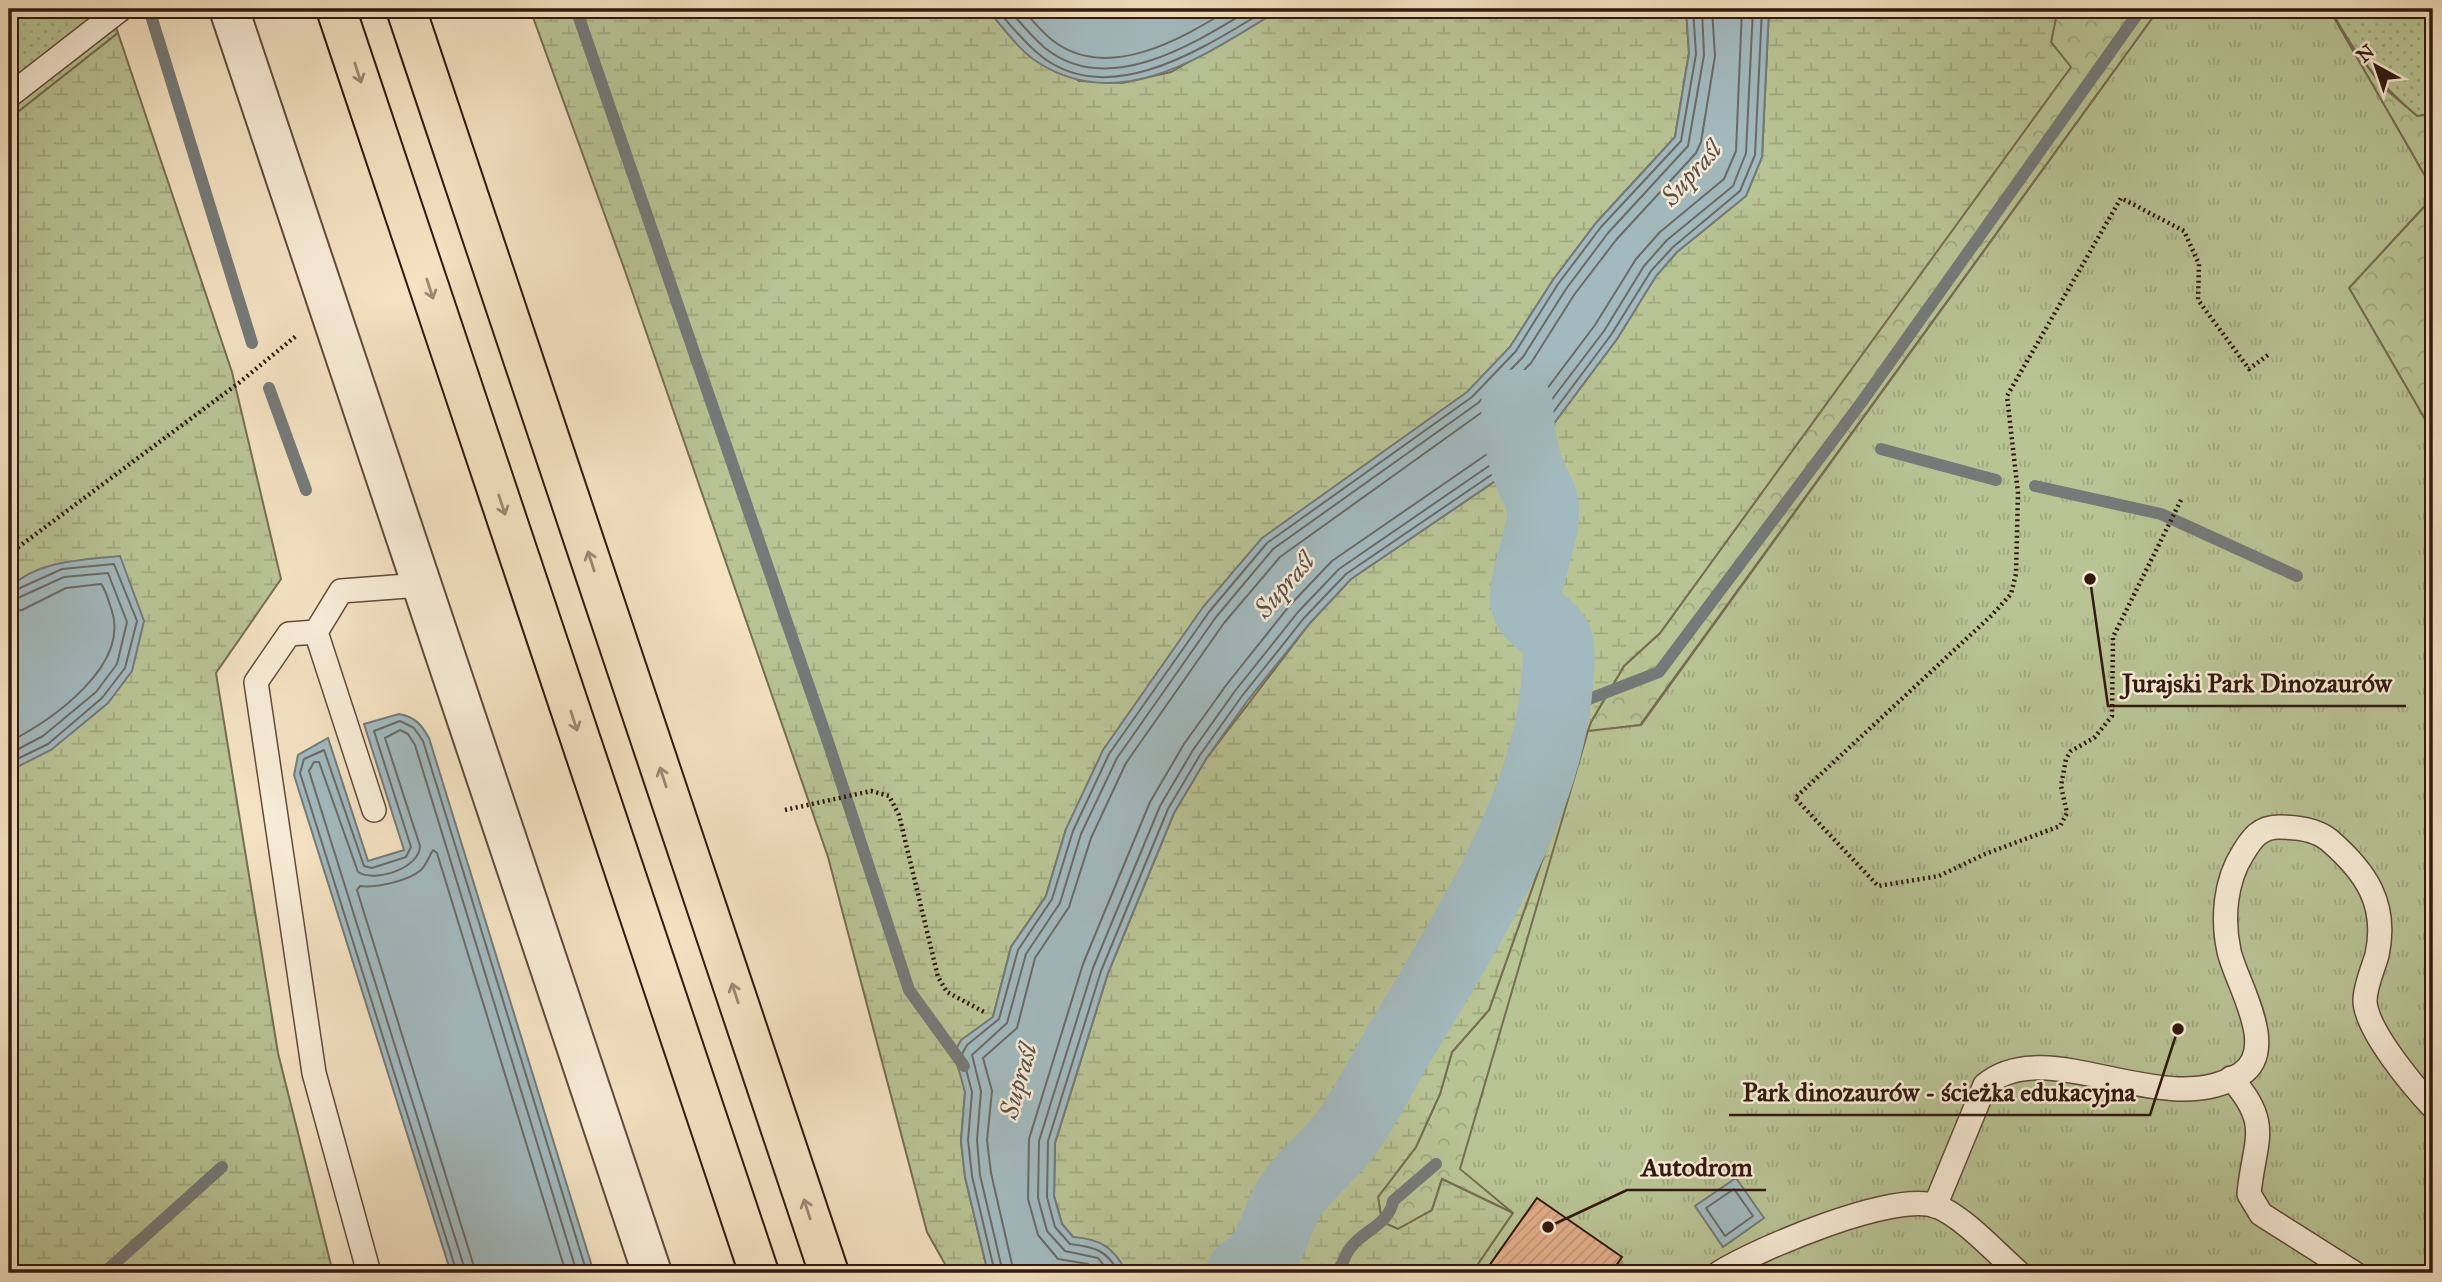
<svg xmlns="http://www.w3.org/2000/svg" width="2442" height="1282" viewBox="0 0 2442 1282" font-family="'IM FELL Great Primer',serif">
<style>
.grass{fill:url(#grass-dots);stroke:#756e52;stroke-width:2}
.forest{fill:url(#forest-crowns);stroke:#756e52;stroke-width:2}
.wetland{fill:url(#wetland-marsh);stroke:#756e52;stroke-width:2}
.park{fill:url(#park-tufts);stroke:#756e52;stroke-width:2}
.water{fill:#a2babf;stroke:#757a79;stroke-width:2}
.shadow{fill:#0003}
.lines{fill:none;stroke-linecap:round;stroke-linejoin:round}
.shore{stroke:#6a6a68;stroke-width:2}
.stream{stroke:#757a79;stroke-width:12}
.river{stroke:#a2babf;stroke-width:72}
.building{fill:url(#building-hatch);stroke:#311910;stroke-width:2}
.service-casing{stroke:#624b3c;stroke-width:26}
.minor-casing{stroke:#624b3c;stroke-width:42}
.trunk-casing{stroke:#311910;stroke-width:42}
.path{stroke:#311910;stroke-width:4.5;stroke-dasharray:2 3.5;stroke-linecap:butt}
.service{stroke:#f8ecd7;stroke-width:23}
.minor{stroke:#f8ecd7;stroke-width:38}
.trunk{stroke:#f4e2c2;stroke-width:38}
.oneway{stroke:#9c8872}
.labels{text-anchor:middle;stroke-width:5;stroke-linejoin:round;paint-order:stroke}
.water-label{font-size:26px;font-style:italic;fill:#59514d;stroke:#f8ecd7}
.leader{fill:none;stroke:#311910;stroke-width:2.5}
.callout-dot{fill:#311910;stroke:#f8ecd7;stroke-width:2.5}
.callout-label{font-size:26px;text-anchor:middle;font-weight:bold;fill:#311910;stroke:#f8ecd7;stroke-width:5;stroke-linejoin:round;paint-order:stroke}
</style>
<defs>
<pattern id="grass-dots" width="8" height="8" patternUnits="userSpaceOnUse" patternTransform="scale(1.75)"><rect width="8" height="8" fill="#b9c495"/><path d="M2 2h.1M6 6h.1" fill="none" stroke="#a0a87f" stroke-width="1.8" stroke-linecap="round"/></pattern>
<pattern id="forest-crowns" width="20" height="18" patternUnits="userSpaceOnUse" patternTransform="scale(1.75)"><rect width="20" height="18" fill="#b9c495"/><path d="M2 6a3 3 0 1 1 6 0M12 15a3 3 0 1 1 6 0" fill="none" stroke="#a0a87f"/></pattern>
<pattern id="wetland-marsh" width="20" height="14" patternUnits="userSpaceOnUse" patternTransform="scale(1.75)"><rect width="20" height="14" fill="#b9c495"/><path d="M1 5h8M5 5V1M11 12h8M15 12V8" fill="none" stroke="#a0a87f"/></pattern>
<pattern id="park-tufts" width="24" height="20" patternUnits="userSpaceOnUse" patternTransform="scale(1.75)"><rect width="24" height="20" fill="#b9c495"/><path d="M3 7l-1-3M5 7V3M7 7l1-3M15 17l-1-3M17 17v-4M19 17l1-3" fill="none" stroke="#a0a87f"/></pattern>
<pattern id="building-hatch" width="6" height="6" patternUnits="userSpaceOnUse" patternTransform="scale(1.75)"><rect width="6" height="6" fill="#e2ae8a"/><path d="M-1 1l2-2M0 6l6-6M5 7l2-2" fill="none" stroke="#c29576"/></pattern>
</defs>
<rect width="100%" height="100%" fill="#f4e2c2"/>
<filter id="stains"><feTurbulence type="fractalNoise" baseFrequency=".00286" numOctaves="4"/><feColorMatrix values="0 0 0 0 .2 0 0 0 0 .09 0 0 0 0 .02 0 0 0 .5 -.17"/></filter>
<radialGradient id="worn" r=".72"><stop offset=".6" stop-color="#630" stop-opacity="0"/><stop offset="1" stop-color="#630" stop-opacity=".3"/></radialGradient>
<g class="grass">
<polygon points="9,9 90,9 92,13 98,9 110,9 118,33 9,119"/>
<path d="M2331,9h102v105l-16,2c-36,-31 -66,-64 -86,-107z"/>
</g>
<g class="forest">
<polygon points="2057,9 2159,9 1640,725 1588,732 1513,1213 1442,1179 1432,1210 1398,1229 1382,1222 1378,1197 1416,1147 1440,1094 1452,1052 1489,1010 1591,722 1624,666 1660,633 2070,67 2051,42"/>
<polygon points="2329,9 2354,49 2383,87 2417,116 2433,114 2433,190"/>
<polygon points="2433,197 2433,433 2349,288"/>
</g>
<g class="wetland">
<polygon points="530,9 987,9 1007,31 1079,81 1122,83 1171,72 1281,9 1686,9 1689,53 1675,137 1596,223 1553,280 1510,347 1066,829 1046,896 1011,947 993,1017 961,1041 965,1092 961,1141 965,1177 988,1273 950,1273 927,1232 828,857 624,268"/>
<polygon points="1769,9 2058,9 2051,42 2071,67 1660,633 1624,666 1591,722 1489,1010 1452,1052 1440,1094 1416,1147 1378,1197 1382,1222 1398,1229 1432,1210 1442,1179 1513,1213 1472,1273 1127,1273 1073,1237 1062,1224 1054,1196 1055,1143 1108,973 1174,813 1206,759 1310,623 1351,579 1507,473 1531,469 1540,442 1617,339 1656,276 1677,252 1746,196 1762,157"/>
<polygon points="118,33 232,372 281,579 216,673 278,1053 333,1273 9,1273 9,119"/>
</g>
<polygon class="park" points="2159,9 2329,9 2433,190 2433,197 2349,288 2433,433 2433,1273 1472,1273 1513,1213 1460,1169 1588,731 1641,725"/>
<g class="water">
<path d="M987,9h294c-72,43 -158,107 -242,54 -20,-12 -37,-37 -52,-54z"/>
<path d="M1686,9h83l-7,148 -16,39 -69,56 -21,24 -39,63 -77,103 -9,27 -24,4 -156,106 -41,44 -62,77 -42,59 -32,54 -66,160 -53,170 -1,53 8,28 11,13c29,2 41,11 54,36h-139l-23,-96 -4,-36 4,-49 -11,-39 7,-13 32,-23 18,-70 35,-51 20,-67 37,-79 100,-143 59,-69 205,-146 43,-45 43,-67 43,-57 79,-86 14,-84z"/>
<path d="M120,556l24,65 -12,50 -24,32 -57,47 -42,21v-183c29,-28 73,-28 111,-32z"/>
<path d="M399,714c16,3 22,10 30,24l165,535h-143l-157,-498 4,-20 30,-17 40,123 36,-11 -40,-126z"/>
<polygon points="1736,1178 1764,1218 1723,1247 1695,1206"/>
<polygon points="1252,1252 1268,1259 1269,1273 1213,1273"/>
</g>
<g class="shadow">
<polygon points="9,59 18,74 9,80"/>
<polygon points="1537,1200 1621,1258 1629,1273 1486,1273"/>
</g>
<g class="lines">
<g class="shore">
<path d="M996,9c14,15 28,34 45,47 70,55 165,-10 227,-47"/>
<path d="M1008,9c12,13 24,28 37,39 63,51 150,-5 206,-39"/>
<path d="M1022,9c9,10 19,22 30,31 55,43 129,-1 178,-31"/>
<polyline points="9,593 62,569 114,564 137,621 125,668 102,698 48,744 9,763"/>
<polyline points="9,602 64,577 108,573 127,622 117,664 96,692 43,736 9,754"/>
<path d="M9,612l13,-2 44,-22 35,-4c5,6 7,16 10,24 21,57 -59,112 -102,134"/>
<polygon points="1734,1189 1753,1216 1725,1236 1706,1208"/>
<polyline points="457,1273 300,773 304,759 324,750 364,866 372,868 406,857 411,847 374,731 400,721 414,728 423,741 587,1273"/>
<path d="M466,1273l-157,-502 5,-9h5l39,110c17,11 62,-4 62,-26l-35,-108 15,-8 8,4 7,11 162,528"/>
<path d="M476,1273l-119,-383 3,-4c17,2 48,-5 61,-16 6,-6 8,-14 12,-20l4,3 129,420"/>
<polyline points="995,1273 972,1176 968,1140 972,1092 962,1054 967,1045 999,1019 1018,950 1052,899 1073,831 1109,754 1209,612 1267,543 1472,397 1516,351 1558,284 1601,227 1681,141 1696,54 1693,9"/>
<polyline points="1003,1273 980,1175 977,1140 981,1091 972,1055 1007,1023 1026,954 1060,903 1081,834 1117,758 1216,617 1273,549 1478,403 1523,357 1566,289 1608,233 1688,146 1704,55 1702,9"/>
<polyline points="1014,1273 991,1173 987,1140 992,1091 983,1058 1017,1028 1035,958 1069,907 1091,838 1126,763 1224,623 1280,557 1485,410 1531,363 1574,295 1616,240 1696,153 1701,142 1715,56 1712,9"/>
<polyline points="1097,1273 1088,1264 1058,1259 1038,1235 1028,1199 1029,1139 1083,964 1150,802 1184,744 1227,684 1290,605 1332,561 1493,450 1511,445 1519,426 1595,325 1636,259 1660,232 1724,179 1736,151 1742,9"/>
<polyline points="1110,1273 1098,1258 1065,1251 1047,1231 1038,1198 1039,1141 1093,968 1160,806 1193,750 1235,691 1298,612 1339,569 1499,459 1519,454 1527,432 1604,331 1644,266 1667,240 1733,186 1746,153 1753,9"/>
<path d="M1119,1273c-12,-23 -24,-26 -49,-29l-15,-17 -8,-30 1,-56 53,-170 67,-162 32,-54 42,-59 62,-78 42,-44 157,-107 23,-5 8,-24 77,-103 40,-64 22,-24 67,-56 15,-36 7,-146"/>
</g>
<g class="stream">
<polyline points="149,9 252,343"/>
<polyline points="576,9 828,742 909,990 964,1066"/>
<polyline points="269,388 306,490"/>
<polyline points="1881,449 1996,480"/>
<polyline points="2035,486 2161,514 2297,576"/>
<polyline points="1553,713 1659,672 1861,403 2141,9"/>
<polyline points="1255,1267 1282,1273"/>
<polyline points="104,1273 222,1167"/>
<path d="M1334,1273c11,-7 9,-18 18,-27 13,-16 38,-23 41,-45l43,-37"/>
</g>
<path class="river" d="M1242,1273c33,-18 31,-54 52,-82 15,-19 35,-36 50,-55 23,-30 40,-68 60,-100 59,-100 139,-225 152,-341 1,-16 5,-39 1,-53 -6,-18 -29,-24 -31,-42 -2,-21 18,-64 17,-89 -1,-18 -6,-19 -12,-34 -10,-23 -13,-47 -14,-72"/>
</g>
<polygon class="building" points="1537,1198 1622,1257 1611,1273 1484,1273"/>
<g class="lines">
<g class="service-casing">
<g id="service">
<polyline points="9,96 121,9"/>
<polyline points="316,632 289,634 256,682 314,1073 369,1273"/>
<polyline points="374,810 316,632 341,591 421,585"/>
<path d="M2231,1078c42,47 23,62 18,116l12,20 93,59"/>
<path d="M1935,1206l50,-121c63,-53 179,38 256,-11 39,-25 -6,-93 -12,-123 -7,-32 -4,-70 14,-98 9,-15 17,-26 36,-26 16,0 37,2 50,13 37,32 59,64 48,115 -4,14 -12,31 -12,46 1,29 48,85 68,106"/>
<path d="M1719,1273c38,-24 175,-82 217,-67 27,10 61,48 83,67"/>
</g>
</g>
<g class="minor-casing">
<polyline id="minor" points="229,9 652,1273"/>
</g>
<g class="trunk-casing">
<g id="trunk">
<polyline points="336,9 759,1273"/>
<polyline points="406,9 829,1273"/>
</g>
</g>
<g class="path">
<polyline points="2181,500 2113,637 2112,716 2094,738 2071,751 2066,759 2061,786 2067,813 2060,826 1985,854 1939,876 1878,886 1795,798 1992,615 2011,594 2016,574 2018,493 2007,396 2121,198 2184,231 2199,264 2198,300 2249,369 2268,355"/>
<polyline points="9,554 240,382 296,336"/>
<polyline points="785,810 871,791 889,796 899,815 938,977 947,992 986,1013"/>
</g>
<use href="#service" class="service"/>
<use href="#minor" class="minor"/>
<use href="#trunk" class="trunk"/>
</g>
<defs><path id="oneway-shaft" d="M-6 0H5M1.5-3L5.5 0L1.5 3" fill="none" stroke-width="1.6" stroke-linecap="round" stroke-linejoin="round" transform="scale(1.75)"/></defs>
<g class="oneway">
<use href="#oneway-shaft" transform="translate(358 73) rotate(72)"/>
<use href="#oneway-shaft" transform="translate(430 289) rotate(72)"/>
<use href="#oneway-shaft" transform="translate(502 505) rotate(72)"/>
<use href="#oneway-shaft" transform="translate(591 561) rotate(-108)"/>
<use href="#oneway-shaft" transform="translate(574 721) rotate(72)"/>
<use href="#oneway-shaft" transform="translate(663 777) rotate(-108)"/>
<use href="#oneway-shaft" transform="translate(735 993) rotate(-108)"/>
<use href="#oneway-shaft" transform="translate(807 1209) rotate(-108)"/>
</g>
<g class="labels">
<g class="water-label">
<text transform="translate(1691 173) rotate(-48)" y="9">Supraśl</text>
<text transform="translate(1284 585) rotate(-49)" y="9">Supraśl</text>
<text transform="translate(1018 1081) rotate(-74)" y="9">Supraśl</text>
</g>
</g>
<path class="leader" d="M2090 579L2108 706H2406M2178 1029L2150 1115H1729M1548 1227L1627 1190H1766"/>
<g class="callout-dot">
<circle cx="2090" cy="579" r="7"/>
<circle cx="2178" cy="1029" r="7"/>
<circle cx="1548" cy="1227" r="7"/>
</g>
<g class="callout-label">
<text x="2257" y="692">Jurajski Park Dinozaurów</text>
<text x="1939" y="1101">Park dinozaurów - ścieżka edukacyjna</text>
<text x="1697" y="1176">Autodrom</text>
</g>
<rect width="2442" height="1282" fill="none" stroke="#f4e2c2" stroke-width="35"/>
<rect x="10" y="10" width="2421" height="1261" fill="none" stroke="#311910" stroke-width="3.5"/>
<rect x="18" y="18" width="2407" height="1247" fill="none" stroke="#311910" stroke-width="2"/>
<g transform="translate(2376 66) rotate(320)" stroke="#f8ecd7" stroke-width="5" paint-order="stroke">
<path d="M0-5L12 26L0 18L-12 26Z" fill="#311910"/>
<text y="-10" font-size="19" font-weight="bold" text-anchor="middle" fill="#311910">N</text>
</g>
<rect width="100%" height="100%" filter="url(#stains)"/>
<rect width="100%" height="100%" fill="url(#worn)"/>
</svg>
